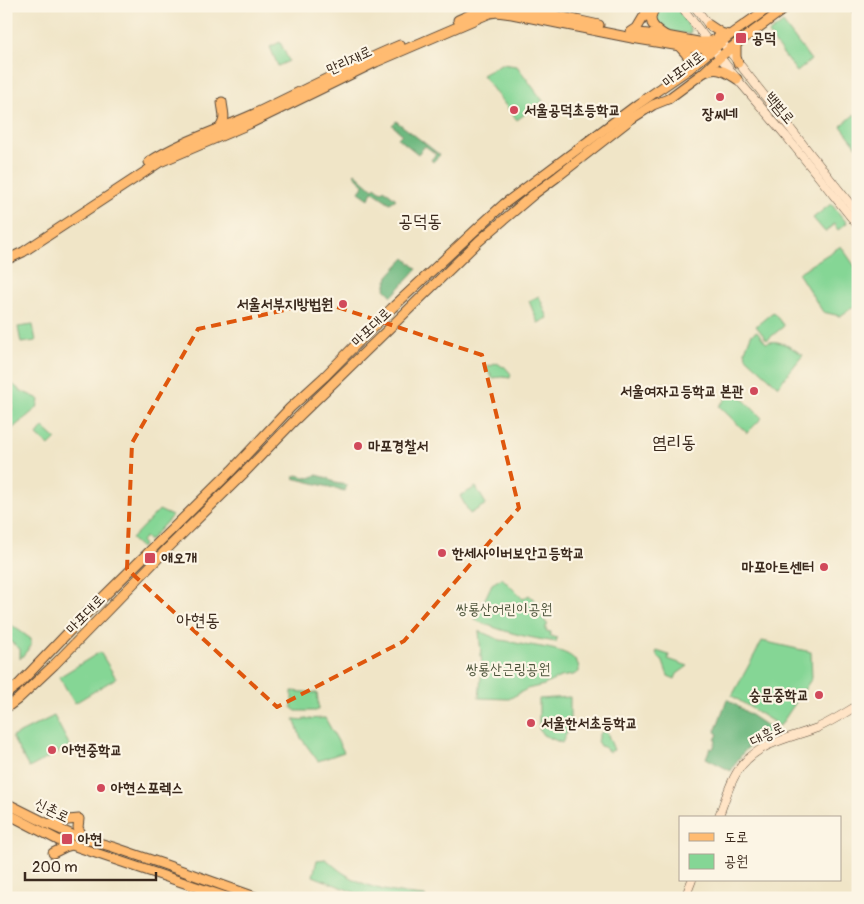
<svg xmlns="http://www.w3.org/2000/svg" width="864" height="904" viewBox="0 0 864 904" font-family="Pangolin,'Poor Story',sans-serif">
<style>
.green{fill:#85d695;stroke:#60805a}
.forest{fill:#6cb77e;stroke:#54704e}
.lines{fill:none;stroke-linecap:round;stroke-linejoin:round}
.secondary-casing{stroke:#564637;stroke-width:9}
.primary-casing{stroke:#564637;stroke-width:11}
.secondary{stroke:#ffe4c6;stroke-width:8}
.primary{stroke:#ffbb71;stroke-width:9}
.marked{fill:none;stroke:#df570d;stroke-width:4;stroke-dasharray:10 6;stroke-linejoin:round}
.poi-dot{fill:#d1495b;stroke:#fcf5e5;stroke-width:2}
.labels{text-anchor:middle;stroke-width:4.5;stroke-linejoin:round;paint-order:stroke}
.poi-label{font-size:15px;font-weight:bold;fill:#3b2a1e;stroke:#fcf5e5;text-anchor:start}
.street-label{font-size:15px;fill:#3b2a1e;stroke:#fcf5e5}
.park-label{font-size:15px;fill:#4e553c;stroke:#fcf5e5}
.quarter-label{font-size:18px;fill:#3b2a1e;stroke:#fcf5e5}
</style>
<rect width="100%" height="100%" fill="#fcf5e5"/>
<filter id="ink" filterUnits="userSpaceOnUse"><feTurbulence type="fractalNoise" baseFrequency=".02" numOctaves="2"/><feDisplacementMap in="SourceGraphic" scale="10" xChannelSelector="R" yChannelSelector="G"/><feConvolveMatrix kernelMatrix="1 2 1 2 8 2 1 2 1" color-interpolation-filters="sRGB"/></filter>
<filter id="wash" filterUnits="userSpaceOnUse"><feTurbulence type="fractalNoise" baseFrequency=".0096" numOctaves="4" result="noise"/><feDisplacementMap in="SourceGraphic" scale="20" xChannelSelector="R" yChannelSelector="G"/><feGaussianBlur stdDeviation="1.12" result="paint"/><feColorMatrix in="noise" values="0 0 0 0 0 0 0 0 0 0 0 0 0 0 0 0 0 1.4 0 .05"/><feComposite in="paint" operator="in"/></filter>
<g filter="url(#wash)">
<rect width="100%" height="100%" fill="#f0e5c7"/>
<g class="green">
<polygon points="658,6 675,7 680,12 691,30 690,34 667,31 657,27 653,15"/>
<polygon points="783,23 811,60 797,72 768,34"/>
<polygon points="280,42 289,61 278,66 270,47"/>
<polygon points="501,64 517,66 543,101 517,120 482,75"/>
<polygon points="855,114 858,118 858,148 841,126"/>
<polygon points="831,204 847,223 838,230 834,224 832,225 833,226 825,232 813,218"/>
<polygon points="841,246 858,271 858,304 840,316 823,312 798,273"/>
<polygon points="539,296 548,318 538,323 529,301"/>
<polygon points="773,312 784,326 767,340 756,326"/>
<polygon points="33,325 36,341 21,343 18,327"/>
<path d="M757,331l9,12c14,-5 25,5 37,12l-25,31 -32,-29 -1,-6 6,-16z"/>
<polygon points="494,363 496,364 497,363 503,367 504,366 511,374 510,378 503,377 492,378 491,374 489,375 490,373 486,370 489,365 492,366"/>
<polygon points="11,383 21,391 37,398 39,400 37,408 6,434 6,422 13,407"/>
<polygon points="734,390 762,418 747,433 719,406"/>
<polygon points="43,427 56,439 49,446 37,435"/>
<polygon points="476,487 486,504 470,514 460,496"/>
<polygon points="159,510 172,516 149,541 145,537 141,541 144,545 141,548 131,539"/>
<path d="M502,578l21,21 6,-4 11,10 -4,4 1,1 -1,3 4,2 8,10 -2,1v5l5,1 -1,4 7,2 -1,4c-31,-5 -53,-10 -81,-22l17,-36z"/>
<polygon points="6,621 31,639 31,646 20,659 20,649 6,638"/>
<path d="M479,631l21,9 7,1 22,5 1,-1c14,3 51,5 49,27l-6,3 -13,2 -16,8 -17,4 -18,10 -30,-1 3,-32z"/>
<polygon points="762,641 811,652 812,678 780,726 732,696"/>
<polygon points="657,651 669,655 668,659 688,666 677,674 675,679 668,676 663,662 657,655 656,652"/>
<polygon points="100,652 116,678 75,703 59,677"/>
<polygon points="292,691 317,693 319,709 316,711 296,711 292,708"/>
<polygon points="570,697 570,726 562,743 543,735 539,729 539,699"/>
<polygon points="54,716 70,746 29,768 12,737"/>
<polygon points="325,718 344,752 318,761 301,738 294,719 304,720 304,719"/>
<polygon points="606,730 614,750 609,752 604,747 600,746 597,741 599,738 599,734"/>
<path d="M326,859c6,5 12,11 19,15 23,15 53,20 80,22l1,2h-58l-55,-22 4,-16z"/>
</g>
<g class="forest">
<polygon points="396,121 440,155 433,162 431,160 436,154 425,146 418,154 398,138 402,134 392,125"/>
<polygon points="355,173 373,189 375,187 381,192 384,189 396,199 390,203 372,191 369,199 359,192 364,185 354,174"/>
<polygon points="405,258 417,269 392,296 385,289 388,276"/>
<polygon points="297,475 309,478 317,475 328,478 335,483 347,485 345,491 293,478"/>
<path d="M727,699l49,33c-3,1 -8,1 -12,3 -13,7 -26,22 -33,36l-25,-13 4,-10 3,1 3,-8 -1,-1 3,-6 -3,-2z"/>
</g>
</g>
<g filter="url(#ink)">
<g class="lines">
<g class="secondary-casing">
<g id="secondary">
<polyline points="681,6 737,79 786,136 858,226"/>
<polyline points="694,6 711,28"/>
<polyline points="853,6 858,12"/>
<polyline points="718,37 858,214"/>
<path d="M718,818c7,-17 12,-38 24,-53 19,-23 49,-27 75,-37 14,-6 28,-15 41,-23"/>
<polyline points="685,898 692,880"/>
</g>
</g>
<g class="primary-casing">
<g id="primary">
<polyline points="512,6 599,25"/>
<path d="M656,6c-10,15 -4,21 10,30"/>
<polyline points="458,20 489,6"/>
<polyline points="709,25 721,33 729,35"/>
<polyline points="631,32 637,28 650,6"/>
<polyline points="639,33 666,36 698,42 709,42 722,37"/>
<polyline points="736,44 736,57 738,63"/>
<path d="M679,46c7,8 13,11 10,23"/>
<path d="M705,72c13,-6 21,0 32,7"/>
<path d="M219,129c8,-10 4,-16 3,-27"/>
<path d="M149,162c32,-21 70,-32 105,-48 48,-23 96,-48 146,-69"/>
<polyline points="6,260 23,252 160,162 249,124 376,62 490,13 497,12 512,14 632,38 692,48 716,47"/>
<polyline points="6,694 18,685 81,619 232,470 290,408 324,377 392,308 481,225 504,204 638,104 689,69 730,35 771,6"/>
<polyline points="6,708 18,699 54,665 168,548 245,472 295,420 479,241 534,194 557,177 631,119 653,105 668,99 703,73 720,57 736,44 788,6"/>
<polyline points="6,803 48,824 75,836 113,847 163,864 258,898"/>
<polyline points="6,813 60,841 229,898"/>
<polyline points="48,824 68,820 79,819 78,828 84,839"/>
<polyline points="53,853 65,847 72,845"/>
</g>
</g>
<use href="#secondary" class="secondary"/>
<use href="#primary" class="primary"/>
</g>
</g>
<path class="marked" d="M322,302l160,53 37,153 -115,133 -127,66 -150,-138 5,-126 66,-114z"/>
<g class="poi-dot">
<rect x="735" y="32" width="12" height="12" rx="2.5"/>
<circle cx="720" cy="97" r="5"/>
<circle cx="514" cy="110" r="5"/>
<circle cx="343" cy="304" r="5"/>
<circle cx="754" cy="391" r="5"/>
<circle cx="358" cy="446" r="5"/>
<circle cx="442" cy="553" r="5"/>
<rect x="144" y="552" width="12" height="12" rx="2.5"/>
<circle cx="824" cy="567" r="5"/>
<circle cx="819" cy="695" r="5"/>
<circle cx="531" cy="723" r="5"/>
<circle cx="52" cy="750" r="5"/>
<circle cx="101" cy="788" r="5"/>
<rect x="61" y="833" width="12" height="12" rx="2.5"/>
</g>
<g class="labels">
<g class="poi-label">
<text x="752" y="43">공덕</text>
<text x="524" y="115">서울공덕초등학교</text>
<text x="720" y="119" text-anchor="middle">장씨네</text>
<text x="333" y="309" text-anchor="end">서울서부지방법원</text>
<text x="744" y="396" text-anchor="end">서울여자고등학교 본관</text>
<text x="368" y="451">마포경찰서</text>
<text x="452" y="558">한세사이버보안고등학교</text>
<text x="161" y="563">애오개</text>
<text x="814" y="572" text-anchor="end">마포아트센터</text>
<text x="809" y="700" text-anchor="end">숭문중학교</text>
<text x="541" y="728">서울한서초등학교</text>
<text x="62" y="755">아현중학교</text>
<text x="111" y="793">아현스포렉스</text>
<text x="78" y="844">아현</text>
</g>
<g class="street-label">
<text transform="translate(349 60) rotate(-25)" y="5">만리재로</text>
<text transform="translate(683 69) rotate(-38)" y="5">마포대로</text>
<text transform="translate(780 108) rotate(50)" y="5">백범로</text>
<text transform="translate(371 327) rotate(-44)" y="5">마포대로</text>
<text transform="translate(85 614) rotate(-46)" y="5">마포대로</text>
<text transform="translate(767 734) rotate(-26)" y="5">대흥로</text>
<text transform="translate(52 810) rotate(26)" y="5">신촌로</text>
</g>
<g class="park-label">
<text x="504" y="614">쌍룡산어린이공원</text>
<text x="508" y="674">쌍룡산근링공원</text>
</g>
<g class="quarter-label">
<text x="420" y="227">공덕동</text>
<text x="674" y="448">염리동</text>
<text x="198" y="626">아현동</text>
</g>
</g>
<rect width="864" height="904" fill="none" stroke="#fcf5e5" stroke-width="25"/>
<rect x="679" y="816" width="162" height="65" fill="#fcf5e5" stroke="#afa495"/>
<rect x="689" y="833" width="25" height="8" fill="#ffbb71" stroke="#afa495"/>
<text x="724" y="842" font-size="15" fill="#3b2a1e">도로</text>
<rect x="689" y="854" width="25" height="15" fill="#85d695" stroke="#afa495"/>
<text x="724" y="866" font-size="15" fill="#3b2a1e">공원</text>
<path d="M25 872v8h131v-8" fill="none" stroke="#3b2a1e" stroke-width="2.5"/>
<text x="32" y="872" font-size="15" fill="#3b2a1e" stroke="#fcf5e5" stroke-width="4" paint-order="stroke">200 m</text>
</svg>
